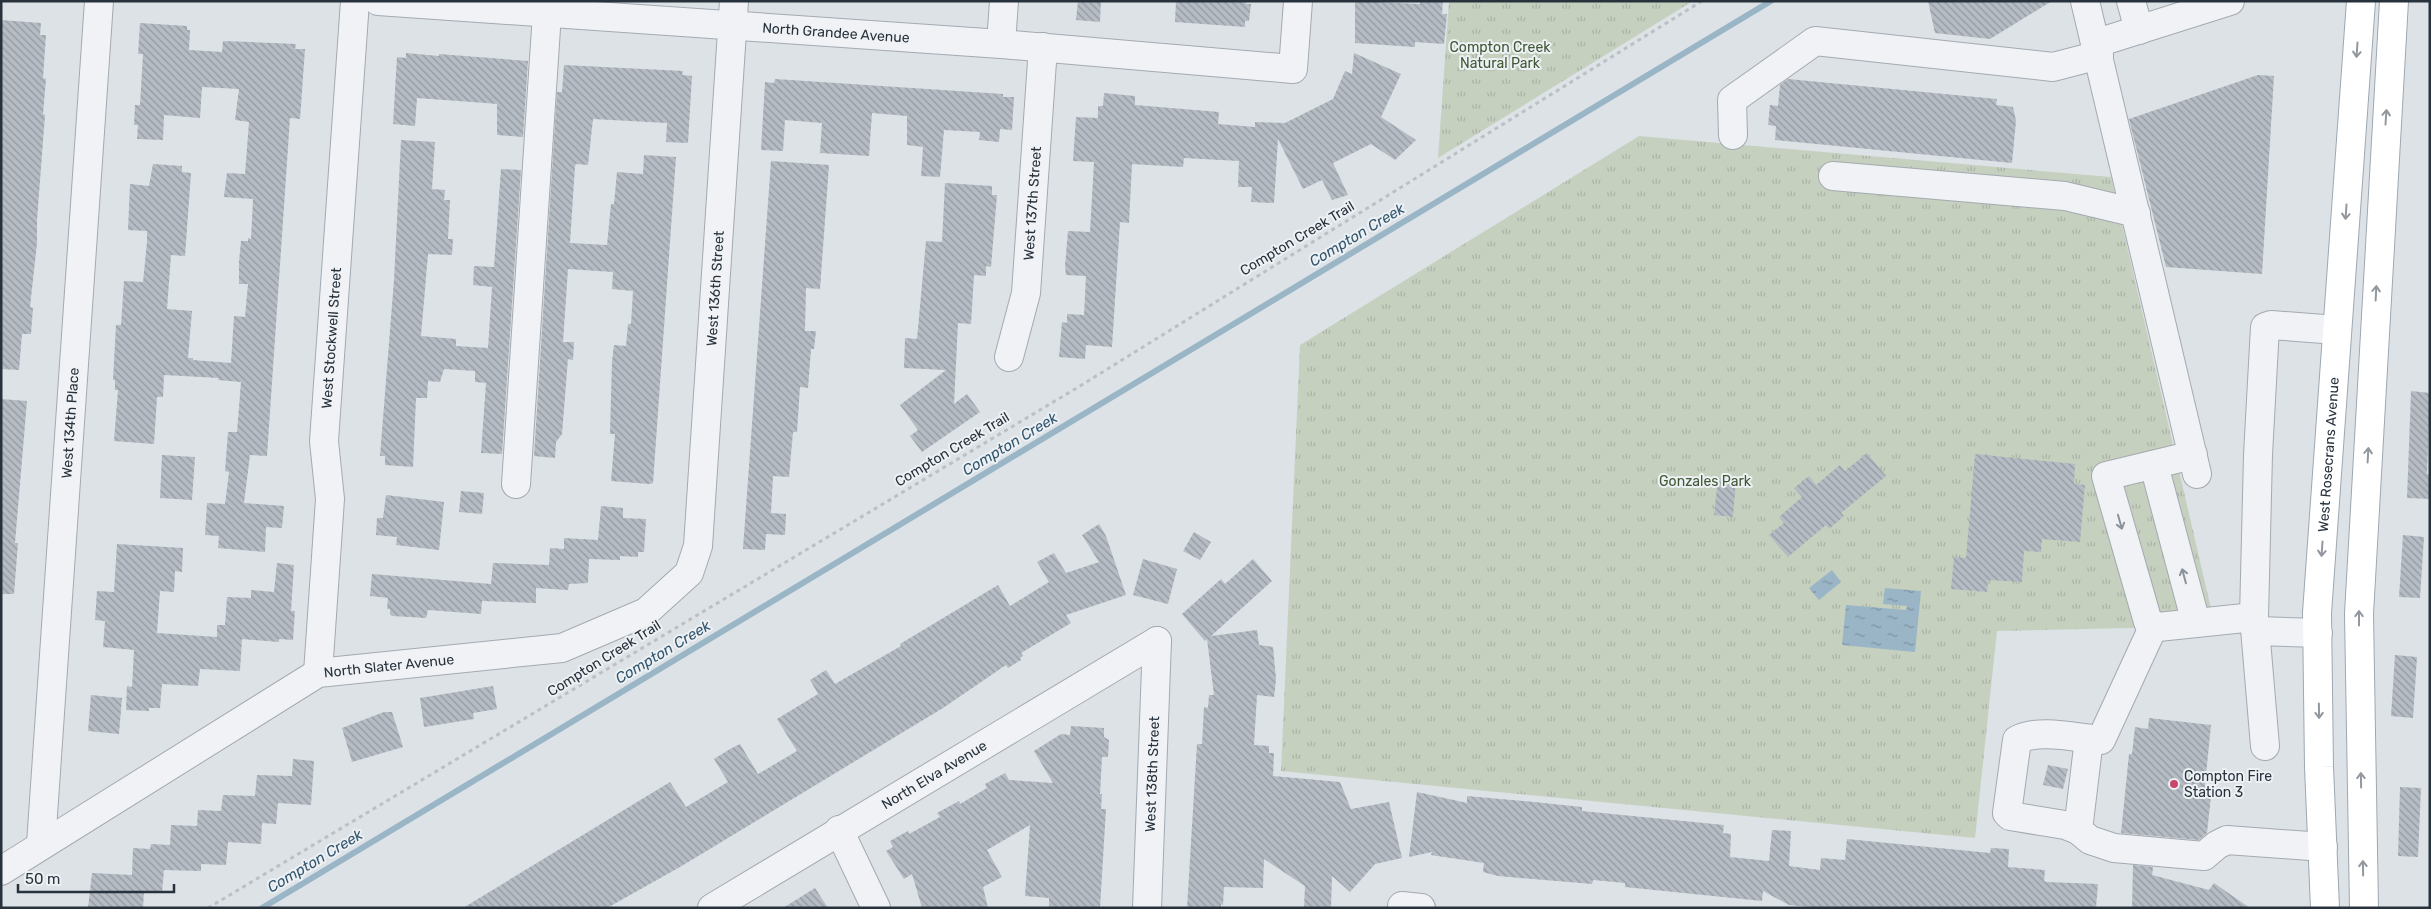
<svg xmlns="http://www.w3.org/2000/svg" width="2431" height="909" viewBox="0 0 2431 909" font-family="Rubik,sans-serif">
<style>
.park{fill:url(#park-tufts)}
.water{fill:url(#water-ripples)}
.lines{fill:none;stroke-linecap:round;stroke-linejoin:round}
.stream{stroke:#99b5c6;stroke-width:6}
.building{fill:url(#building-back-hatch)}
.minor-casing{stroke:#a3aab1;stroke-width:30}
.major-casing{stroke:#9da8b2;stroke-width:30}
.path{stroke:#bcc0c5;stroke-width:3;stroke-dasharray:4 4;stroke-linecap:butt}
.minor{stroke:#f0f2f5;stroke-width:28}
.major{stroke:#fff;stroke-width:28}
.oneway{stroke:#93989e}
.oneway2{stroke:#8c9299}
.poi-dot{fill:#c9456a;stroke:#edf1f4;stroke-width:2}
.labels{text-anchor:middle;stroke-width:4;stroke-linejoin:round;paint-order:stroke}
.street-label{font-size:14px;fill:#27323d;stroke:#edf1f4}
.park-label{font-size:14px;fill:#405835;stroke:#edf1f4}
.poi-label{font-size:14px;fill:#27323d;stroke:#edf1f4;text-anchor:start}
.water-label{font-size:15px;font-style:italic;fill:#33566f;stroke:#edf1f4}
</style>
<defs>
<pattern id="park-tufts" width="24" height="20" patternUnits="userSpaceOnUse" patternTransform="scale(1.25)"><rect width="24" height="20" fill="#c6d0bf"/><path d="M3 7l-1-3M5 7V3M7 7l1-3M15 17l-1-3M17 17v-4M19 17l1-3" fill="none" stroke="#aab3a5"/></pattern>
<pattern id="water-ripples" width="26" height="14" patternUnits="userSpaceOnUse" patternTransform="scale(1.25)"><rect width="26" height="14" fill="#99b5c6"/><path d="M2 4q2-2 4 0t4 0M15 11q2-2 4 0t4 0" fill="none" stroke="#7d94a2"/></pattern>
<pattern id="building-back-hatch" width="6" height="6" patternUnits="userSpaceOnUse" patternTransform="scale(1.25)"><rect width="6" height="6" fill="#b5bcc3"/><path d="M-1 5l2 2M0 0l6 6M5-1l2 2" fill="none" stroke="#9399a0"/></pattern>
</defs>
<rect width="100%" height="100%" fill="#dde2e7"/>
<g class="park">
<polygon points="1449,1 1693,1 1438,158"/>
<polygon points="1639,136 2111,177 2215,626 1997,631 1975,838 1281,771 1300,345"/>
</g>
<g class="water">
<polygon points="1832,570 1841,582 1819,600 1809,588"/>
<polygon points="1885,588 1921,591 1915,652 1842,645 1846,605 1906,610 1907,606 1883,604"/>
</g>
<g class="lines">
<polyline class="stream" points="262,908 1771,1"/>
</g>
<g class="building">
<polygon points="1078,1 1101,1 1100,22 1076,20"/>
<polygon points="1176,1 1246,1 1246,4 1251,4 1249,21 1245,21 1245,27 1175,22"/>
<polygon points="1355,1 1420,4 1420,1 1443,1 1442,14 1447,14 1444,44 1415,42 1415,47 1355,43"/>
<polygon points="1928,1 2052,1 1990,39 1935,33"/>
<polygon points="1,20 41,23 40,35 46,35 43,78 46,79 43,114 45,115 37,220 37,243 30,307 33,308 31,334 22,334 19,370 1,369"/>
<polygon points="140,23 187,26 187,30 190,30 189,50 222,52 223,41 296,44 295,49 305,49 300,119 290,118 267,456 250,455 244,503 284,506 282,528 266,527 265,552 218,548 219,536 205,535 207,503 225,504 229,472 225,471 228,432 237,432 241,382 218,380 219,378 164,375 163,397 157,397 154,444 114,441 118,390 115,390 115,380 113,380 116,325 121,325 124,281 143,282 147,242 147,231 128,230 130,184 149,186 153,164 182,166 182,172 191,173 185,256 171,255 167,309 192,311 188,358 193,358 193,360 231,363 234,316 245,317 248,284 239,284 239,262 241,241 248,241 248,238 251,239 253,199 224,197 227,173 245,174 249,122 235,120 239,89 202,87 200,118 164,115 163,140 137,139 138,125 134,125 135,105 140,105 143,54 138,54"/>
<polygon points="406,53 439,56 439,54 528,61 523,137 497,135 497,104 485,103 417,98 415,126 393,124 397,57 406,58"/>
<polygon points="1354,53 1401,74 1381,117 1416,140 1395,160 1371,144 1333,163 1348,195 1332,200 1322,180 1303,189 1278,139 1274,203 1251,202 1252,187 1238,187 1239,161 1184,158 1183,167 1132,164 1129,223 1120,222 1112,347 1086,345 1085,359 1059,357 1062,322 1067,323 1067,314 1084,315 1086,276 1066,275 1065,266 1068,231 1090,232 1094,162 1073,161 1076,117 1098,118 1098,106 1103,106 1104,93 1135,96 1135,105 1219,112 1218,124 1255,127 1255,122 1285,123 1333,99 1345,71 1352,74"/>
<polygon points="564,65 683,71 682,75 692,76 688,143 666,142 667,123 593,119 588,165 576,164 575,166 570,243 607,245 611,204 614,204 617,172 643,174 644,155 676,157 653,483 649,484 611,481 615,434 610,434 612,361 614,345 626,346 628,324 631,324 633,291 612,289 613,272 568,269 563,342 574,342 573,360 568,359 562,434 556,442 555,458 534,456 557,92 562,92"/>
<polygon points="2258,75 2274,76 2262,274 2166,267 2129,119"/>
<polygon points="775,79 1003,94 1003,97 1014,97 1012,130 1000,129 999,142 979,140 980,132 944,130 940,177 921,176 923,147 907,145 907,116 872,113 869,156 820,153 822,123 785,120 783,151 761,150 765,82 774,83"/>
<polygon points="1788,79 1997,99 1996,105 2013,107 2016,121 2012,163 1775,140 1776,126 1768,125 1770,105 1778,106 1780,85"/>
<polygon points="401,140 435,142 432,189 445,190 444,200 450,200 448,239 453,239 452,255 428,254 421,336 456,339 456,346 488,348 492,287 473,285 474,266 494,267 501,169 521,170 502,454 481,453 486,383 475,382 475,371 444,369 440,382 428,381 427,398 416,398 413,467 385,465 385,456 380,456 394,280"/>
<polygon points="771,161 829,165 820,289 806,288 805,331 816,331 814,349 811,349 808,388 800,387 797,432 793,432 789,477 773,476 771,513 786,514 785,535 766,534 765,550 743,549"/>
<polygon points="945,183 992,186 992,195 997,195 991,267 986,266 986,276 974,275 971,324 958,323 954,404 967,394 980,412 922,452 910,436 918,430 900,405 946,370 904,368 905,338 917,339 926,241 942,242"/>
<polygon points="2411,391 2430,393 2427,474 2430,474 2430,499 2407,498"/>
<polygon points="1,399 27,401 15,543 18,543 14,594 1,594"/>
<polygon points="1867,453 1886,476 1841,513 1844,516 1829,529 1826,525 1788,557 1769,535 1784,523 1779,517 1802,497 1794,488 1809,476 1816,485 1840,465 1845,471"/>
<polygon points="1975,454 2075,464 2074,484 2085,485 2080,542 2042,539 2041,552 2024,551 2022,582 1988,580 1987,592 1951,589 1954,557 1966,558"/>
<polygon points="162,455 195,457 192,500 160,498"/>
<polygon points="1718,478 1736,479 1733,517 1714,515"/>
<polygon points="461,491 484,493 482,514 459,512"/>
<polygon points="386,495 444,502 439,550 396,545 397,537 376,535 377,518 383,518"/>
<polygon points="601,506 623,508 623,518 646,519 644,552 638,552 638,557 620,556 620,560 589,559 588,583 569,584 568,590 536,588 536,603 482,601 481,614 428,610 426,618 392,616 390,614 390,609 387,609 388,598 370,596 372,574 491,584 493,563 549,565 550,548 564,549 564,538 598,540"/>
<polygon points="1099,524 1106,536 1126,595 1066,615 1071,623 1021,653 1023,656 1020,658 1021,660 1008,668 1006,665 943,708 680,867 607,908 463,908 670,782 686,807 728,782 714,759 730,749 740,744 758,774 797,751 777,719 818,694 810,680 826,670 835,684 901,646 900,644 998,585 1010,606 1049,582 1037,562 1054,553 1066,573 1099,562 1082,535"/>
<polygon points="1194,532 1211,542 1200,560 1183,551"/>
<polygon points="2403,535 2424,537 2420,598 2399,597"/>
<polygon points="117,544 183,548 182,572 175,571 174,592 160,591 157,633 217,637 217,625 225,625 227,597 251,598 251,590 274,592 277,563 294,565 291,611 295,611 293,640 279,639 279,642 242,639 240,671 200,669 198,686 162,684 160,708 149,708 149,711 126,710 127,686 132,687 134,650 103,647 105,621 95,620 97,591 114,592"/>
<polygon points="1143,559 1177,569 1168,604 1133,595"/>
<polygon points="1253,559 1272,581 1211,636 1257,630 1259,645 1273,647 1276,679 1274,697 1257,695 1254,745 1269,746 1269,753 1274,753 1273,776 1340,782 1351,809 1389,802 1402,858 1375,864 1350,892 1332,876 1331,908 1304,908 1305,886 1264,859 1263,888 1224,887 1223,905 1221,904 1221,908 1187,908 1197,744 1202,744 1204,707 1208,708 1209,695 1214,695 1207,639 1205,641 1182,614 1221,579 1225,584"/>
<polygon points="2395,655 2417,657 2413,718 2391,716"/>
<polygon points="493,686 497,709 473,713 474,719 424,727 420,698"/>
<polygon points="91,695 122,698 119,734 88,731"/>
<polygon points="384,712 392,712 403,747 352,762 342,728"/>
<polygon points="2149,718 2211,725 2204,795 2211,796 2207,833 2199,840 2121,833 2129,754 2132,754 2135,727 2148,729"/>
<polygon points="1071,726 1104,728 1104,737 1109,740 1108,757 1102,757 1100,794 1102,794 1101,809 1106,809 1100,908 1049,908 1049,898 1025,896 1030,825 987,850 1002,877 983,887 988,908 922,908 912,874 904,879 886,851 893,847 890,841 908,831 909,834 940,817 937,813 959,801 960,804 987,788 985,784 1005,773 1009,780 1053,783 1034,751 1061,734 1070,735"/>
<polygon points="293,759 314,761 311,805 278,803 276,824 262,823 261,844 228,842 226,865 201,864 201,871 164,870 162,892 144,891 143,908 88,908 92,873 132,875 133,848 150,849 151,844 170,845 171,825 197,826 198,810 221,811 223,795 255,796 257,775 292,776"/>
<polygon points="2048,765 2068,769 2063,789 2043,785"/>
<polygon points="2400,787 2421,788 2418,857 2398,856"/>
<polygon points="1417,792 1467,803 1467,796 1534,802 1582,807 1582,811 1724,825 1723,833 1731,834 1730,857 1769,861 1772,830 1791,831 1789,866 1820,870 1821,858 1845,860 1847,839 1990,853 1991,848 2009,849 2008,867 2045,870 2044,881 2047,882 2098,884 2096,908 1810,907 1789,905 1763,891 1762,901 1625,887 1625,883 1593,880 1592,884 1498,876 1483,872 1484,863 1431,855 1432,852 1409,857"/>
<polygon points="2133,865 2153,867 2152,875 2209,890 2214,883 2250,908 2132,908"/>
<polygon points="815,888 828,908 783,908"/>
</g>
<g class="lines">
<g class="minor-casing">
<g id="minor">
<path id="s1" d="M378,1l623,43 292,25 5,-68"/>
<polyline points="2085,1 2197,474"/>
<polyline points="2131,1 2139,30"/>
<polyline points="2097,43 2230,1"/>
<polyline points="1001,44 1004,1"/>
<polyline points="1733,135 1732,100 1815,41 2053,67 2099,55"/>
<polyline points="1833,176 2065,196 2136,213"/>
<path id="s2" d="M1009,357l17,-64 17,-246"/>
<polyline points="2193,455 2106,476 2148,622 2158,627 2254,617 2265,746"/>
<polyline points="2154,465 2196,623"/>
<polyline points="516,484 547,13"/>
<polyline points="2254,617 2258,455 2265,327 2271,325 2337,330"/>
<path d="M2154,625l-53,115c-25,-2 -61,-12 -84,0l-10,73 3,3 55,9 13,5 12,10 24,8 90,8 13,-11 10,-5 96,7"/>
<polyline points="2256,631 2318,633"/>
<path id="s3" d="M318,673l12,-174 -6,-58 31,-440"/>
<polyline points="839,830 876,908"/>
<polyline points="2078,830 2089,739"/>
<path id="s4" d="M41,844l58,-843"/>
<path id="s5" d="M1,871l317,-198 244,-25 84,-36 43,-39 9,-27 36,-545"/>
<path id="s6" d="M712,908l445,-267"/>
<path id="s7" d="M1147,908l10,-267"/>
<polyline points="1402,908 1402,906 1421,908"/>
</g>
</g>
<g class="major-casing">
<g id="major">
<path id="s8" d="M2325,908l-6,-141 -2,-154 44,-612"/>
<polyline points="2364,908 2359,614 2394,1"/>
</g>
</g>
<polyline class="path" points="208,908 1080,386 1702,1"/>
<use href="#minor" class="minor"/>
<use href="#major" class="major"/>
</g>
<defs><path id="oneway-shaft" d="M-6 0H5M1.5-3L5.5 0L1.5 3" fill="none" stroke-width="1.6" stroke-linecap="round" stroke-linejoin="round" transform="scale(1.25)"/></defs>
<g class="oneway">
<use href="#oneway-shaft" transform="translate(2357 50) rotate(94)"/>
<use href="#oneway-shaft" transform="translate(2386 117) rotate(-86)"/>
<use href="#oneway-shaft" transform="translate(2346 212) rotate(94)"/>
<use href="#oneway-shaft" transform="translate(2376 293) rotate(-87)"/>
<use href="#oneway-shaft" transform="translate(2368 455) rotate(-87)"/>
<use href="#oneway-shaft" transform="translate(2322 549) rotate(94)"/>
<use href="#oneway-shaft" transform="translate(2359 618) rotate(-90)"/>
<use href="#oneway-shaft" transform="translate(2319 711) rotate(89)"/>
<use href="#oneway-shaft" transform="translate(2361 780) rotate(-91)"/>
<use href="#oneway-shaft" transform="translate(2363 868) rotate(-91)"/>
</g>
<g class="oneway2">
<use href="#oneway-shaft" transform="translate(2120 522) rotate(74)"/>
<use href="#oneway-shaft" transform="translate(2184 576) rotate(-105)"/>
</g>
<circle class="poi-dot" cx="2174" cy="784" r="5"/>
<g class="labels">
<g class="street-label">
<text dy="5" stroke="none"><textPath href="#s1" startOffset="459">North Grandee Avenue</textPath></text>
<text dy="5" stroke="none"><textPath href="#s2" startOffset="156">West 137th Street</textPath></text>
<text transform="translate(1297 238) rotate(-31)" y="5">Compton Creek Trail</text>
<text dy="5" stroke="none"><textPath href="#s5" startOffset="1055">West 136th Street</textPath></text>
<text dy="5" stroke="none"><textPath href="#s3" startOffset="336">West Stockwell Street</textPath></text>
<text dy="5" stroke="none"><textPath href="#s4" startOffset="422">West 134th Place</textPath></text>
<text transform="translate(952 449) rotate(-31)" y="5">Compton Creek Trail</text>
<text dy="5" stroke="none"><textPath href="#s8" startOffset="454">West Rosecrans Avenue</textPath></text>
<text transform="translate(604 658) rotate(-32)" y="5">Compton Creek Trail</text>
<text dy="5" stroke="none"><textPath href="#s5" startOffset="445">North Slater Avenue</textPath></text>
<text dy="5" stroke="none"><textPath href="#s6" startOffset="259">North Elva Avenue</textPath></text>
<text dy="5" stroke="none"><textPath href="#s7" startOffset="134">West 138th Street</textPath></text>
</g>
<g class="park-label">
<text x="1500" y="52">Compton Creek<tspan x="1500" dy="16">Natural Park</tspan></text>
<text x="1705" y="486">Gonzales Park</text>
</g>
<g class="poi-label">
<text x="2184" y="781">Compton Fire<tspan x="2184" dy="16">Station 3</tspan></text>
</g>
<g class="water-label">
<text transform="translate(1357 235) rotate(-31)" y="5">Compton Creek</text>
<text transform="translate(1010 444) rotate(-31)" y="5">Compton Creek</text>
<text transform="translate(663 652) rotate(-31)" y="5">Compton Creek</text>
<text transform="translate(315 861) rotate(-31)" y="5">Compton Creek</text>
</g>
</g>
<rect width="2431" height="909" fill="none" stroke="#27323d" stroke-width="5"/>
<path d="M18 884v8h156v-8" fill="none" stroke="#27323d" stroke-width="2.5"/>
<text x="25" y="884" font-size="15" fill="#27323d" stroke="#edf1f4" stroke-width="4" paint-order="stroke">50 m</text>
</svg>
